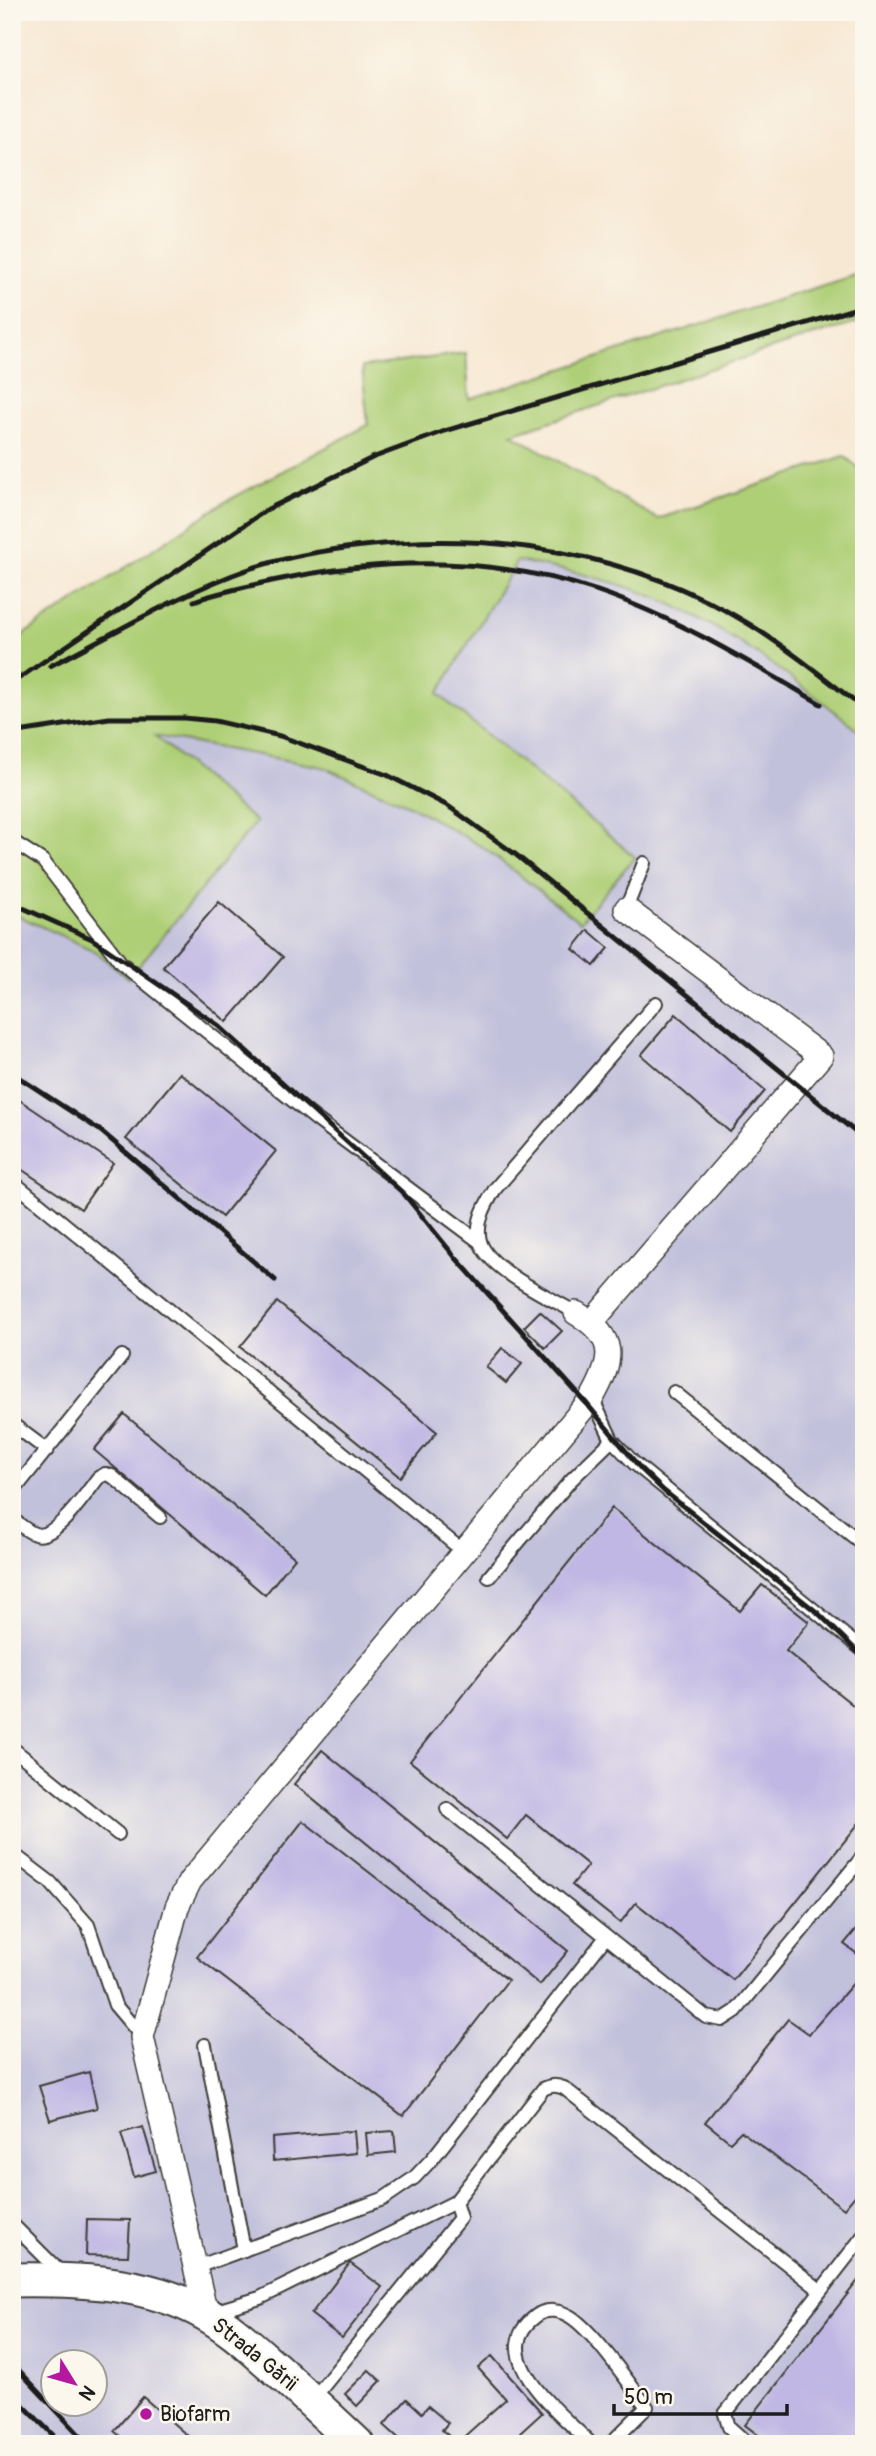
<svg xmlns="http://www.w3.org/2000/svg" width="876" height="2456" viewBox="0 0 876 2456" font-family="Pangolin,sans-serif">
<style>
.industrial{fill:#c2c1dc;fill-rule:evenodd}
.green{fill:#afcf77;stroke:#66764a;stroke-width:2}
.building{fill:#c0b7e4}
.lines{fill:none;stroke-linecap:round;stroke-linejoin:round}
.service-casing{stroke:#3d3b37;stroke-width:16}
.minor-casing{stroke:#3d3b37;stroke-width:26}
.secondary-casing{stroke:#3d3b37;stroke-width:37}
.service{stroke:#fff;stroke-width:12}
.minor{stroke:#fff;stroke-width:23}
.secondary{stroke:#fff;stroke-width:33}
.rail{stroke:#1c1c1c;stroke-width:5}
.poi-dot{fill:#b5179e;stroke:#fbf7ec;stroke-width:2.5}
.labels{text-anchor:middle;stroke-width:5;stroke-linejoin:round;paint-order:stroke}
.street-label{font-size:21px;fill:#1c1c1c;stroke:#fbf7ec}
.poi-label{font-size:21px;fill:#1c1c1c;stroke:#fbf7ec;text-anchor:start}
</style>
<rect width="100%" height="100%" fill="#fbf7ec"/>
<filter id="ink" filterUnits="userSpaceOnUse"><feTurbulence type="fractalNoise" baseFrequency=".0143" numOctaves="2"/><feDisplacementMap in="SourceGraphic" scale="14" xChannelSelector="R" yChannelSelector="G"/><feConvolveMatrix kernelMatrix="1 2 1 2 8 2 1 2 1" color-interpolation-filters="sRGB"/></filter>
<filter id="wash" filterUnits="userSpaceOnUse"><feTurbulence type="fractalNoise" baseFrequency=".00686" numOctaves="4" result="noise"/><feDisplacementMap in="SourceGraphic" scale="28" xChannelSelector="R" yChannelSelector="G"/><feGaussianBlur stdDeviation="1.57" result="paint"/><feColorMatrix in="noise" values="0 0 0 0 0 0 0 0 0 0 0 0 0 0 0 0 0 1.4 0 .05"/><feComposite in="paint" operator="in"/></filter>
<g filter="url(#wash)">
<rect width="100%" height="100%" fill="#f7e8d3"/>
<path class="industrial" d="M517,560l75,16 57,19 48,23 35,19 132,97v1710h-852v-1531l83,38 34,27 127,-155 -103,-87 54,3 116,28 86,38 75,43 96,74 55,-66 -197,-162zM52,2362h42v42h-42z"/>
<path class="green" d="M864,272v49l-56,16 -296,97 146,85 186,-63 20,16v262c-66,-51 -139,-110 -217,-140 -42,-16 -86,-25 -130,-33l-79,133 197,163 -55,65 -96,-74 -75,-43 -86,-38 -168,-31 101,86 -127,156 -34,-27 -83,-38v-271l213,-140 143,-77 -6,-58 104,-14 3,46z"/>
<g id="blocks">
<g class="building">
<polygon points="219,902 283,957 227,1022 163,967"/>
<polygon points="588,930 609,948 594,966 573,949"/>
<polygon points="676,1014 765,1091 730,1132 641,1055"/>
<polygon points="180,1073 276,1151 222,1217 126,1139"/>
<polygon points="12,1095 113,1163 81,1209 12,1163"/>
<polygon points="277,1302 437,1432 400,1477 240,1347"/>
<polygon points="540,1311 562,1331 545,1348 524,1327"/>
<polygon points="502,1348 522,1364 506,1383 486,1367"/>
<polygon points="124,1414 295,1558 265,1595 94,1450"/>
<polygon points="612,1508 740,1611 762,1585 809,1622 786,1651 864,1714 864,1817 733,1980 636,1903 620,1923 572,1885 588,1865 526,1815 507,1839 410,1761"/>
<polygon points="322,1750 568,1951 540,1985 294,1784"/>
<polygon points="303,1821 508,1980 403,2116 197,1957"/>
<polygon points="864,1920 864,1959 844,1944"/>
<polygon points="864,1971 864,2185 844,2209 741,2131 730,2142 705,2122 788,2019 809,2034"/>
<polygon points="89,2072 97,2108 50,2120 39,2086"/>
<polygon points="143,2127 156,2171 134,2177 121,2133"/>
<polygon points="354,2131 356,2153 273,2161 272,2138"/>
<polygon points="394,2131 396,2152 368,2155 366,2133"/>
<polygon points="87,2219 130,2220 128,2256 86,2255"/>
<polygon points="350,2263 382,2287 342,2338 311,2314"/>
<polygon points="864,2273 864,2444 770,2444 745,2425"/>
<polygon points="492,2356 542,2413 508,2444 405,2444 384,2425 407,2399 422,2413 428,2406 448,2423 442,2430 457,2443 506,2399 478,2368"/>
<polygon points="369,2370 381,2381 357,2406 345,2394"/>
<polygon points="143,2397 197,2444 129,2444 114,2431"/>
</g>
</g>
</g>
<g filter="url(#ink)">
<use href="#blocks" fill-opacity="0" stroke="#3d3b37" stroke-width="2"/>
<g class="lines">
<g class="service-casing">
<g id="service">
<polyline points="12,841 43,861 121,963 317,1120 480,1242"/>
<polyline points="626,909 644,863"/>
<polyline points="12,1181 464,1552"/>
<path d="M576,1313c-25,-15 -89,-44 -96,-72 -5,-19 6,-37 15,-52l161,-186"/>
<polyline points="674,1392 864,1545"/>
<polyline points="592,1398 612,1440 634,1463 864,1651"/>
<polyline points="12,1424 47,1450"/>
<polyline points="12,1493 122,1356"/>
<path d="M12,1519c7,5 16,13 23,15 20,7 52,-42 63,-56l7,-4 7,2 48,41"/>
<polyline points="489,1577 571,1480 612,1440"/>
<polyline points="12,1748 118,1834"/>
<polyline points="447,1809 706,2017 722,2020 736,2011 864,1855"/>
<polyline points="12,1853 50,1882 88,1925 115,2005 142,2037"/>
<polyline points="205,2045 244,2250"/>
<polyline points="12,2224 61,2273"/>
<polyline points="194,2268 383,2199 414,2178 433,2158 606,1937"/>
<polyline points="213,2312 260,2298 455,2202"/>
<path d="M313,2399l147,-181 -5,-16 88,-113c8,-4 13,-4 21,-1l256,202"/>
<path d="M591,2444c-27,-28 -109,-88 -55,-128 10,-8 24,-6 35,1 24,16 57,65 76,90l-37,37"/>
<polyline points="748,2444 729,2427 725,2414 864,2235"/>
</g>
</g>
<g class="minor-casing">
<g id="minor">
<polyline points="592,1322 821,1056 626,909"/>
<path d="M206,2314l-64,-277 35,-130 13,-26 402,-483c22,-39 25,-61 -16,-85"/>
</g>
</g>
<g class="secondary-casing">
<path id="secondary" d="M12,2280c66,-1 135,1 194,34 25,14 46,34 68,53 28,25 55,51 83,77"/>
</g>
<use href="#service" class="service"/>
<use href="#minor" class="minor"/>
<use href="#secondary" class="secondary"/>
<g class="rail">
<path d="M194,601c25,-9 52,-14 78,-20 108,-23 220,-26 326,10 79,27 151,71 223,113"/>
<path d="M50,666c65,-33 130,-73 199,-97 37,-12 75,-19 114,-23 133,-15 270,7 386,78 40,25 78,56 115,85"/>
<polyline points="12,683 268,509 372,458 445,431 864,306"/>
<polyline points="12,733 109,718 184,718 215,721 280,736 387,775 448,806 515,854 864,1139"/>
<polyline points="12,903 92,939 218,1025 404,1194 455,1257 587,1404 641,1469 664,1491 818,1613 864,1658"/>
<polyline points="12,1073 101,1131 275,1280"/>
<polyline points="12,2363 88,2444"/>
<polyline points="12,2394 62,2444"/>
</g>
</g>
</g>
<circle class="poi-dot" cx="146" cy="2414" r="7"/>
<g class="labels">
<g class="street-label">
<text transform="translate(255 2354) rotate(39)" y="7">Strada Gării</text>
</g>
<g class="poi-label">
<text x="160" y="2421">Biofarm</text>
</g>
</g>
<rect width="876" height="2456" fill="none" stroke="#fbf7ec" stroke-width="42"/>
<g transform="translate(74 2383) rotate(127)"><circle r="33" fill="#fbf7ec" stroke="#a29f99" stroke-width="2"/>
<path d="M0-5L12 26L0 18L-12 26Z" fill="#b5179e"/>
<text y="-10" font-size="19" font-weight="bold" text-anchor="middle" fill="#1c1c1c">N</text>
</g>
<path d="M614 2404v10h173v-10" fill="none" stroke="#1c1c1c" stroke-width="3.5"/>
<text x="624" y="2404" font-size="21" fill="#1c1c1c" stroke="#fbf7ec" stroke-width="5" paint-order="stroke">50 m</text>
</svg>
